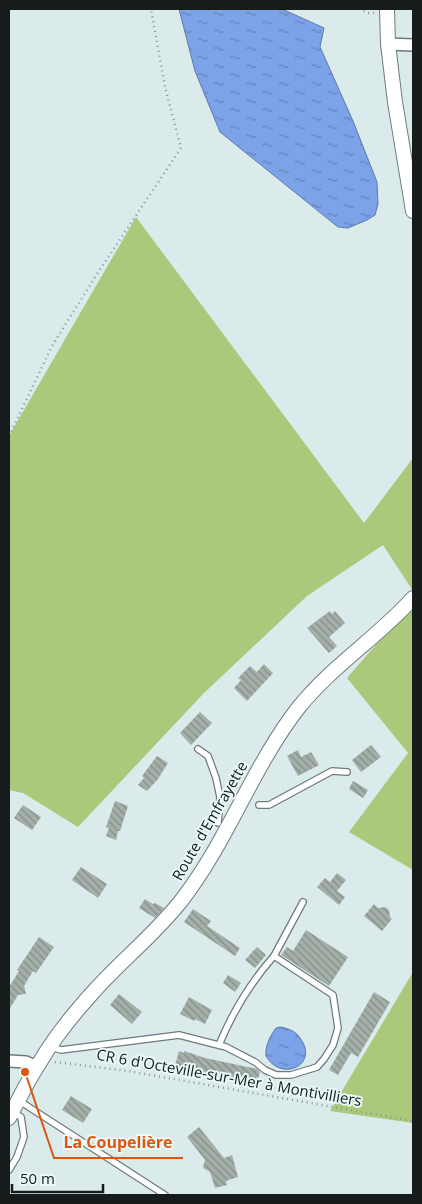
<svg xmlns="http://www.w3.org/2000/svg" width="422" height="1204" viewBox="0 0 422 1204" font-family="'Open Sans',sans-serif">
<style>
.green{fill:#abc87b}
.water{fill:url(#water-ripples);stroke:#5d7aaa}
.building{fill:url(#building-back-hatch)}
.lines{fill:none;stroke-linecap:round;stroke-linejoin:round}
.service-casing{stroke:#6d7c7b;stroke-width:8}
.minor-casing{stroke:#6d7c7b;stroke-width:14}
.tertiary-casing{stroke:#6d7c7b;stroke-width:16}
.path{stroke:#8b9696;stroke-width:2.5;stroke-dasharray:1 4;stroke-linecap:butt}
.service{stroke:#fff;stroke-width:5.5}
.minor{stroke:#fff;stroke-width:11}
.tertiary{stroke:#fff;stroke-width:14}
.labels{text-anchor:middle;stroke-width:4;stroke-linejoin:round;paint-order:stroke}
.street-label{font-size:15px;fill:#161b1b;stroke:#e8f9f8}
.leader{fill:none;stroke:#de560d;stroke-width:2}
.callout-dot{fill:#de560d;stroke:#e8f9f8;stroke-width:2}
.callout-label{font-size:16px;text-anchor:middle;font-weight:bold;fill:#de560d;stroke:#e8f9f8;stroke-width:4;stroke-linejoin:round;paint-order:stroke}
</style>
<defs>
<pattern id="water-ripples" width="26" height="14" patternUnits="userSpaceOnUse" patternTransform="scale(1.25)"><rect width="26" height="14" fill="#7ca2e8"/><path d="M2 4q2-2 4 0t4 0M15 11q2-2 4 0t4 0" fill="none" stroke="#6583bb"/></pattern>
<pattern id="building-back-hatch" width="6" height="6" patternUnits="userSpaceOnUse" patternTransform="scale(1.25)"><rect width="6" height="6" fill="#a3afa8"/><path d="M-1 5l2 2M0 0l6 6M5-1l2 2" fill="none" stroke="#848e88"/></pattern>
</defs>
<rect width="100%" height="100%" fill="#dbebeb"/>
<g class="green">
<polygon points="136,217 364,523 413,458 413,591 383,545 307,596 204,693 78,827 23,793 9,790 9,433 10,434"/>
<polygon points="413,602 413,870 349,832 408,753 347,678"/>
<polygon points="413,972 413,1123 330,1111"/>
</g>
<g class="water">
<polygon points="179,9 282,9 324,28 320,47 353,121 377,182 378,204 375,215 367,220 348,228 338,227 220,132 195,71"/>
<path d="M280,1027c11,2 17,5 22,14 15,25 -21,41 -36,15 -1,-10 4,-20 10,-28z"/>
</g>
<g class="building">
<polygon points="330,611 332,614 335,611 345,623 329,637 337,646 329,653 307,628"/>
<polygon points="264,664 273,673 247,701 234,688 241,680 238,678 250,666 257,672"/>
<polygon points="200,712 212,723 191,745 180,733"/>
<polygon points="371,745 381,757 361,772 352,760"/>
<polygon points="298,750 301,757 311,752 319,765 298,776 287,756"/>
<polygon points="157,756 168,763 158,779 147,791 138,785 144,778 142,776"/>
<polygon points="353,781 368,790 363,798 349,789"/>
<polygon points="115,801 128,806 120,831 118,831 116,840 106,836 109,828 106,827"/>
<polygon points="23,805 41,817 32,830 14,818"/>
<polygon points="81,867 107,884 98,898 72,880"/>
<polygon points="337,873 346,880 337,891 345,897 339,905 317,887 325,878 330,882"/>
<polygon points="145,899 153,904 155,903 164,908 155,918 139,908"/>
<polygon points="374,904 378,908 385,907 389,910 390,917 392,919 382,931 364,916"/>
<polygon points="193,909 211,921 207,926 240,948 235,956 184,922"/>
<polygon points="306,930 348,957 329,986 281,955 287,947 293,951"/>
<polygon points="39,937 54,947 36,973 33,971 24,986 26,994 18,995 9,1010 9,987 19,971 17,970"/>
<polygon points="257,947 266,955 255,968 245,960"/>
<polygon points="228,975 241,983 235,992 223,983"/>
<polygon points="374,992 390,1002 358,1057 351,1053 338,1075 329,1070"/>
<polygon points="119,994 142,1012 132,1024 110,1005"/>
<polygon points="189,997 212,1010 205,1024 195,1019 194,1021 180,1014"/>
<polygon points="179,1051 184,1053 184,1051 205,1058 257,1069 260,1072 257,1083 233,1078 232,1080 175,1066"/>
<polygon points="71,1096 92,1109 83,1123 62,1110"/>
<polygon points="199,1127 224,1158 232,1155 238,1177 226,1181 227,1185 215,1188 210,1172 203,1168 205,1160 187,1137"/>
</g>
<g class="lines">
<g class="service-casing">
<g id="service">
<polyline points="198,749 208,756 216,778 220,797 218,823"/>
<polyline points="259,805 269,805 332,771 347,772"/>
<polyline points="274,956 303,902"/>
<path d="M50,1047l11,3 118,-15 47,12 29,15 10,8 11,5h15l26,-8 7,-8 9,-14 5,-17 -5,-33 -59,-39c-24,27 -41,55 -55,89"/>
<polyline points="18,1100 165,1195"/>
<polyline points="9,1170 17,1157 24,1137 21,1117 12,1112"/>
</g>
</g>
<g class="minor-casing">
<g id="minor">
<polyline points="388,44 413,45"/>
<polyline points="9,1061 26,1062 36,1067"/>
</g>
</g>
<g class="tertiary-casing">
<g id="tertiary">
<polyline points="387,9 388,44 395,102 413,211"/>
<path d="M9,1118c10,-19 19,-38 31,-56 15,-26 35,-50 55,-72 28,-31 61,-57 86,-89 47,-60 71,-134 118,-194 33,-41 79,-70 114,-109"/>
</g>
</g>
<g class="path">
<polyline points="359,9 368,13 375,13"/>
<polyline points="9,436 52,346 99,271 181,148 165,87 151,9"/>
<polyline points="55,1062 128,1071 413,1121"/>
</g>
<use href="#service" class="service"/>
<use href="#minor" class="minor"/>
<use href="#tertiary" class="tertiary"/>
</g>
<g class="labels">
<g class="street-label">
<text transform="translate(210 821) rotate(-60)" y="5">Route d'Emfrayette</text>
<text transform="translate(229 1078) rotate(10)" y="5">CR 6 d'Octeville-sur-Mer à Montivilliers</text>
</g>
</g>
<path class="leader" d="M25 1072L54 1158H183"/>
<circle class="callout-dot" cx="25" cy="1072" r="5"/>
<g class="callout-label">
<text x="118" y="1148">La Coupelière</text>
</g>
<rect width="422" height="1204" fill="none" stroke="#161b1b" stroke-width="20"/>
<path d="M12 1184v8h91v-8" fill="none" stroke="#161b1b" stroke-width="2.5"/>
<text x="20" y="1184" font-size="15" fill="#161b1b" stroke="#e8f9f8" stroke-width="4" paint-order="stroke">50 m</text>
</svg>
